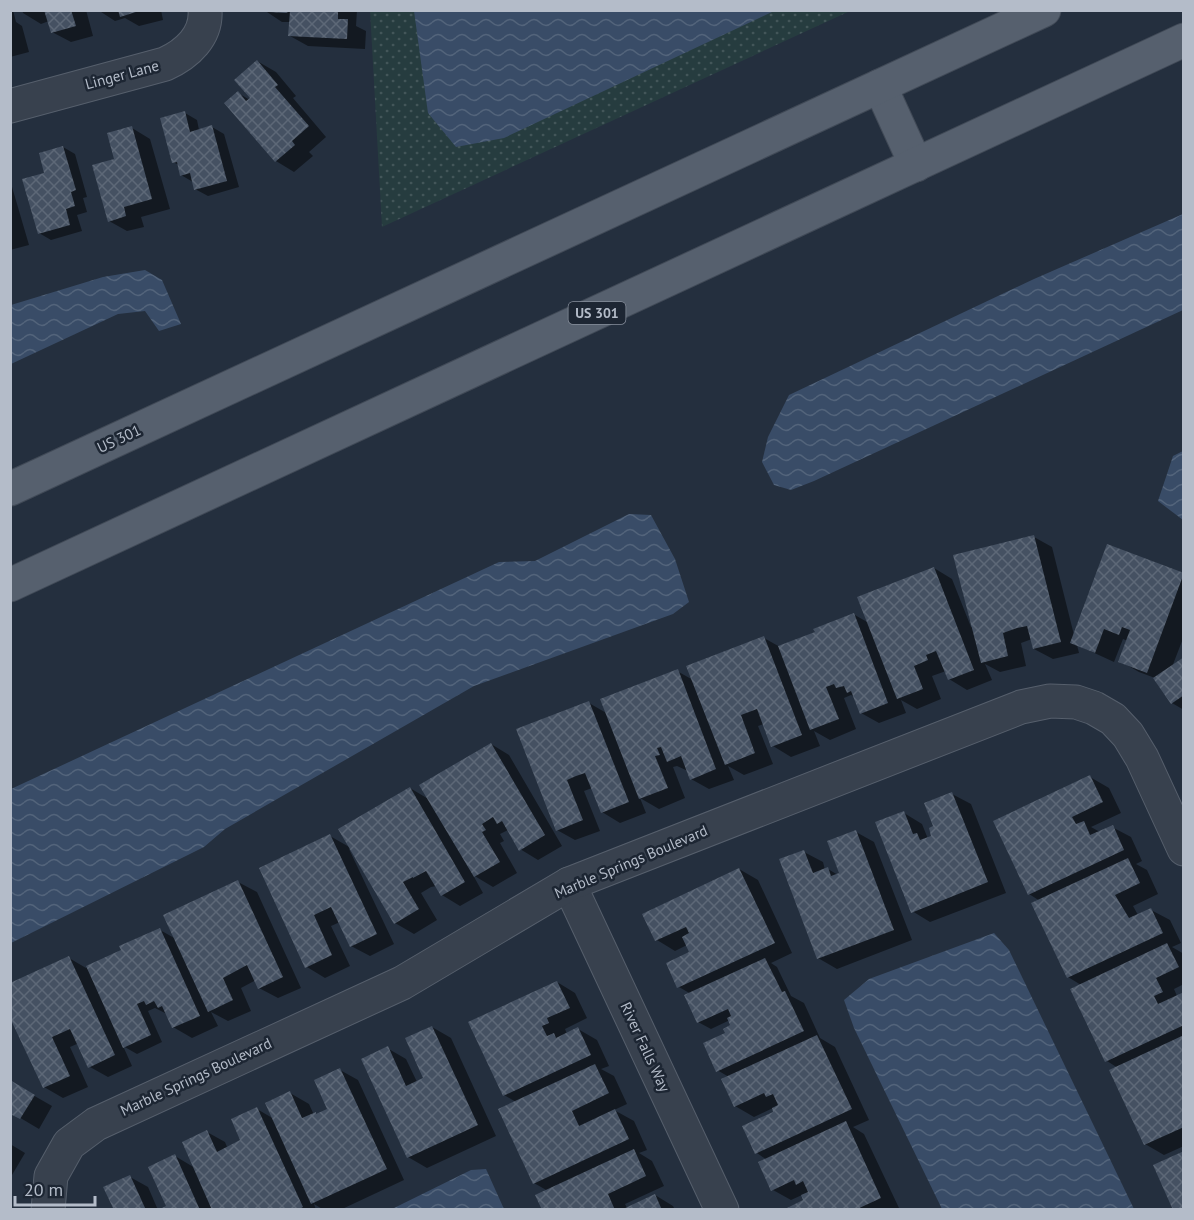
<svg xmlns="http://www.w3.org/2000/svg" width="1194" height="1220" viewBox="0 0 1194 1220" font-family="'PT Sans',sans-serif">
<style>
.grass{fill:url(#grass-dots)}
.water{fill:url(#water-waves)}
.shadow{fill:#0007}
.building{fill:url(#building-cross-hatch)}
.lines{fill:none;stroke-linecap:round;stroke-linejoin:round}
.minor-casing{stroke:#565f6c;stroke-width:35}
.major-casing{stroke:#414a57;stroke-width:35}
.minor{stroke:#38414e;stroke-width:33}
.major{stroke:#56606e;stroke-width:33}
.labels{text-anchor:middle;stroke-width:5;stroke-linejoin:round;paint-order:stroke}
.shield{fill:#1d2633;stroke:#878f9c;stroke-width:1.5}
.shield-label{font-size:14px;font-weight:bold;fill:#b4bcc9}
.street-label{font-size:15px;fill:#b4bcc9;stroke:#1d2633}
</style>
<defs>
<pattern id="grass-dots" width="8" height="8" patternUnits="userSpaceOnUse" patternTransform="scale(1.5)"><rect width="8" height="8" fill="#263c3f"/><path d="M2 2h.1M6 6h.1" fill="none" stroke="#435659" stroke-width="1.8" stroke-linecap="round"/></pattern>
<pattern id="water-waves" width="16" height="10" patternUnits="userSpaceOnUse" patternTransform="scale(1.5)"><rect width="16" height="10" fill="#394c67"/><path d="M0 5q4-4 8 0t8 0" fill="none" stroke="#53647b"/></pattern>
<pattern id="building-cross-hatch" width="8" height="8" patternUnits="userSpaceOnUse" patternTransform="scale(1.5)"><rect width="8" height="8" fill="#455162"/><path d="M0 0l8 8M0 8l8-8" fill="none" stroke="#5d6877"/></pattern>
</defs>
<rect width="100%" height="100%" fill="#242f3e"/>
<polygon class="grass" points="370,10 850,11 382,227"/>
<g class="water">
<polygon points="414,11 414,10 774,11 504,138 456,147 428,113"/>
<polygon points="1183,214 1183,310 814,481 791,490 774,485 762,462 768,437 789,395 1034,279"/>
<polygon points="145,270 162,280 181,324 159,331 145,311 118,314 11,364 11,305 103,277"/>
<polygon points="1183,451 1183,520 1158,501 1173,456"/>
<polygon points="629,514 651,515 675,559 689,602 673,614 474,686 225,829 204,847 11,943 11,789 499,562 535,561"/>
<polygon points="994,933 1009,950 1134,1209 942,1209 854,1028 844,1000 869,979"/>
<polygon points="486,1169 504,1209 392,1209 471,1170"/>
</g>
<g class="shadow">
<polygon points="10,10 13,10 16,22 22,26 29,52 10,57"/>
<polygon points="22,10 86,10 93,36 71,42 52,32 49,21 41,24 23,13"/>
<polygon points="98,10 161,10 163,20 139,26 125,18 115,21"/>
<polygon points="264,10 357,10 356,26 366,31 365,49 308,46 290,36 291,22 282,22"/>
<polygon points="257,61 276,72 296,96 293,98 326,137 309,152 313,156 294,172 276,161 238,93 255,103"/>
<polygon points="185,113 197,120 199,130 212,127 224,134 239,187 208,196 195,189 193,182 181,175 179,165 173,162"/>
<polygon points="132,128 150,139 170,209 141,217 144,227 127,231 109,221 116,160"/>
<polygon points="63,147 75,154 87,197 83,198 87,212 77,215 82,231 51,240 39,233 46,174"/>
<polygon points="10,180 29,245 10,250"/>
<polygon points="1034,537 1052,547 1074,635 1184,574 1184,636 1172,667 1184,659 1184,710 1172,703 1155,678 1139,672 1120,661 1128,641 1123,639 1114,662 1077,645 1079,653 1053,659 1034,649 1032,639 1021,643 1026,666 1000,672 985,664 992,680 967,690 949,679 946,671 932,676 941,699 917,709 901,700 906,713 879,723 861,713 855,697 851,695 844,698 856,729 830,740 814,731 820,746 791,757 773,746 764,724 758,726 773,764 744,775 728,766 734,780 709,789 691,779 688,771 677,766 673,767 685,798 659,809 640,798 646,813 620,823 602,812 592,788 584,791 600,831 575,840 557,830 518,730 589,703 608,714 677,671 693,680 764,638 780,647 817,633 853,614 869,623 934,568 952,579 971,627 973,627"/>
<polygon points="491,744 509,755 562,846 538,860 520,849 508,830 500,834 504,841 500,843 517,873 493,887 473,875 483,893 460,906 442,895 436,886 431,887 421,893 437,920 414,934 395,923 410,788 430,800"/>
<polygon points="1090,777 1109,788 1121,813 1091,827 1100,832 1112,827 1131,837 1142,861 1136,864 1147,870 1158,894 1133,906 1138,915 1151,910 1170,920 1181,943 1172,947 1184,954 1184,984 1174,989 1177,996 1184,993 1184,1146 1164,1155 1145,1144 1118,1068 1107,1061 1072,989 1081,985 1068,977 1040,901 1029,894"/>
<polygon points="952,794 971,804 1006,893 930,922 912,911 904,813 922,824 928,839 933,837 935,827"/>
<polygon points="856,832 874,842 912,940 837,969 818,958 804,852 823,862 825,870 828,869 838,875 841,874"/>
<polygon points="330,836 351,848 349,849 394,944 370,956 351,946 340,922 331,926 350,966 325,978 307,967 261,869"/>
<polygon points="739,869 758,880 792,953 771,963 777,967 791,996 804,1003 820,1038 835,1047 869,1120 853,1127 864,1134 899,1208 896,1210 786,1210 805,1201 802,1195 791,1200 773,1190 767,1160 757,1153 775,1113 773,1108 754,1117 735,1106 729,1077 717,1070 727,1034 732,1026 730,1020 711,1029 698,1022 691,994 679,987 691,953 687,945 675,951 657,940"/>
<polygon points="238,882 257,892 301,988 278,998 259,988 256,980 241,988 251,1011 228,1021 211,1012 218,1026 192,1038 173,1027 167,1014 155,1008 148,1011 162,1042 137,1054 123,1046 132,1066 108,1077 90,1067 79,1043 70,1047 88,1087 63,1098 44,1087 10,1014 69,958 86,968 123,951 160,930 176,939"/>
<polygon points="557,982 575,993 587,1018 565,1029 567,1034 578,1029 597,1040 609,1066 601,1069 614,1076 627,1104 614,1110 634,1121 647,1150 639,1153 652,1161 664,1186 625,1204 627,1208 655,1195 673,1206 675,1210 544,1210 548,1191 534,1183 516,1102 504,1095"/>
<polygon points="432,1027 451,1038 496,1136 427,1168 408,1157 387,1048 406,1059 417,1082 425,1078"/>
<polygon points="340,1070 358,1080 404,1180 340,1210 324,1210 314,1204 316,1210 162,1210 168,1207 175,1156 195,1168 207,1132 225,1142 227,1147 242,1141 257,1109 274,1119 290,1093 309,1104 314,1115 318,1115 329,1110"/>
<polygon points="10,1082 52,1106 39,1129 12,1113 10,1115"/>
<polygon points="10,1144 25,1153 12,1175 10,1174"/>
<polygon points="130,1177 148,1187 158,1210 115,1210"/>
</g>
<g class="building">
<polygon points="44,10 71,10 76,26 51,33"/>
<polygon points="118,10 139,10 139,11 120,17"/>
<polygon points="269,10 338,10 338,19 348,19 347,39 288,36 290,11 286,13 269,12"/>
<polygon points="257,60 278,85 275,87 309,126 292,141 295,145 275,162 224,103 238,91 246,101 250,98 234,80"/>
<polygon points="185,111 190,132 212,125 227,181 194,190 190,173 180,176 177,162 172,163 160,118"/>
<polygon points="132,126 152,199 124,207 126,216 108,222 92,165 114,159 107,133"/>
<polygon points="63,146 76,190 71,192 75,206 66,209 70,225 38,234 22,179 44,173 39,153"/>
<polygon points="1034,535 1061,642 1033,649 1027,626 1017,628 1003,633 1008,656 981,663 953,555"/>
<polygon points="1107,544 1184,573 1147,673 1118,662 1130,630 1122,627 1119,635 1104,629 1095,653 1070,643"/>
<polygon points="934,567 974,670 948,680 936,651 926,655 928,660 914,666 923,689 897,699 857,597"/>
<polygon points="854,613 888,703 860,714 851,691 847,693 844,686 836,688 834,684 826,687 839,719 810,730 778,646 815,632 813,629"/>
<polygon points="764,636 802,735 771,747 757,709 741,715 755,753 725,765 686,666"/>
<polygon points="1184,657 1184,695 1171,704 1153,678"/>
<polygon points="678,669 716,769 690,780 681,756 667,762 661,747 657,748 660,755 655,756 668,788 639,799 600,699"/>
<polygon points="589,701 629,802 601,813 585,773 576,776 567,780 583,820 556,831 516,729"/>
<polygon points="491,743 545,835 519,851 502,821 497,824 493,817 482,824 486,830 482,832 500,862 474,877 419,785"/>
<polygon points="1090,775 1103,802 1072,817 1076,824 1084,821 1090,835 1113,825 1124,850 1028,895 993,821"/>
<polygon points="410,787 465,882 441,896 426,871 413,878 413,877 403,882 419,909 394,924 338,829"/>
<polygon points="952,792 988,882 911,913 875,822 904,811 913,834 917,833 920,840 931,836 929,828 933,826 924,803"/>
<polygon points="856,830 894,930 817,959 779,859 804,850 813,873 828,867 831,876 839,873 827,841"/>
<polygon points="330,834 377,934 350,947 331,907 314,915 332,955 305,968 259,868"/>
<polygon points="1128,858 1140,883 1115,895 1129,918 1151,908 1163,933 1067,978 1031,903"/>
<polygon points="739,868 775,943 677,988 666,963 689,952 682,937 689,933 686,927 655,941 642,914"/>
<polygon points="238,880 283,977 258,989 247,965 223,978 233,1000 208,1012 163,915"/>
<polygon points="160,928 200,1016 172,1028 162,1006 158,1008 154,1001 146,1005 144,1001 137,1004 151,1035 123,1048 86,966 121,950 119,946"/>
<polygon points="1167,943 1179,967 1156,978 1163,992 1154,996 1158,1004 1184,992 1184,1025 1105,1062 1070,989"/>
<polygon points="69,956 115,1055 88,1068 70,1029 52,1037 70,1076 43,1088 10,1018 10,983"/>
<polygon points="765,958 782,992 785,991 804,1031 716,1072 703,1043 725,1033 723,1029 730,1025 727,1018 731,1016 728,1009 697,1023 684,995"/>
<polygon points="557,981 570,1008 547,1018 549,1023 542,1026 547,1036 554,1033 556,1038 578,1027 591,1055 503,1096 468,1022"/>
<polygon points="432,1026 478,1125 407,1158 361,1059 388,1046 406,1086 423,1078 405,1038"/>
<polygon points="817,1035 852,1109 755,1154 742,1126 773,1112 772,1108 778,1105 773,1094 766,1097 764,1093 734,1107 721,1079"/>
<polygon points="1184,1035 1184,1127 1144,1145 1109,1070"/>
<polygon points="595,1064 609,1093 572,1111 579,1126 615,1109 629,1139 533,1184 498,1109"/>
<polygon points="340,1068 387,1169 311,1204 265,1103 290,1091 302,1118 316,1112 316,1114 327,1109 314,1080"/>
<polygon points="10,1080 35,1095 20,1119 10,1114"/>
<polygon points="257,1107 303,1207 298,1210 212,1210 182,1142 207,1130 217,1152 240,1140 231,1119"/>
<polygon points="846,1121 881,1198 855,1210 783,1210 803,1200 801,1195 808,1192 803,1181 796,1185 794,1180 771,1191 758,1162"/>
<polygon points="634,1149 646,1176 608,1194 615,1210 542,1210 535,1195"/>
<polygon points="1184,1151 1184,1210 1173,1210 1153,1165"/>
<polygon points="175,1154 200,1210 158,1210 166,1206 148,1167"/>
<polygon points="130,1175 146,1210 114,1210 103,1187"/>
<polygon points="655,1194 662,1210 621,1210"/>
</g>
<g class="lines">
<g class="minor-casing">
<g id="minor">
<path d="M10,106l155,-42c22,-10 42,-28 40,-54"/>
<polyline points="569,884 722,1210"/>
<polyline points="48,1210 51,1176 69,1144 96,1124 402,983 569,884 1021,707 1050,701 1076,702 1094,708 1113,719 1128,735 1142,758 1184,849"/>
</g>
</g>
<g class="major-casing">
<g id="major">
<polyline points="880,86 916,165"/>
<polyline points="10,489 1044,10"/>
<polyline points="10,585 1184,40"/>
</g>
</g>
<use href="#minor" class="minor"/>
<use href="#major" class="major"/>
</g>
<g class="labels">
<rect class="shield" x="568.5" y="302" width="57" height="22" rx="4.5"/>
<g class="shield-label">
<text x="597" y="318">US 301</text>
</g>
<g class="street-label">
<text transform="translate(122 75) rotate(-15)" y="5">Linger Lane</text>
<text transform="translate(119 439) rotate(-25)" y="5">US 301</text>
<text transform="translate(631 862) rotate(-23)" y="5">Marble Springs Boulevard</text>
<text transform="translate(645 1047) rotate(65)" y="5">River Falls Way</text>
<text transform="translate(196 1077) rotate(-25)" y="5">Marble Springs Boulevard</text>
</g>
</g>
<rect width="1194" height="1220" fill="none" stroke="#b4bcc9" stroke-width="24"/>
<path d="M15 1196v9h80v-9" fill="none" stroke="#b4bcc9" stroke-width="3"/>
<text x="24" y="1196" font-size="18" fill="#b4bcc9" stroke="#1d2633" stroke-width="4.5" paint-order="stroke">20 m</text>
</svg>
